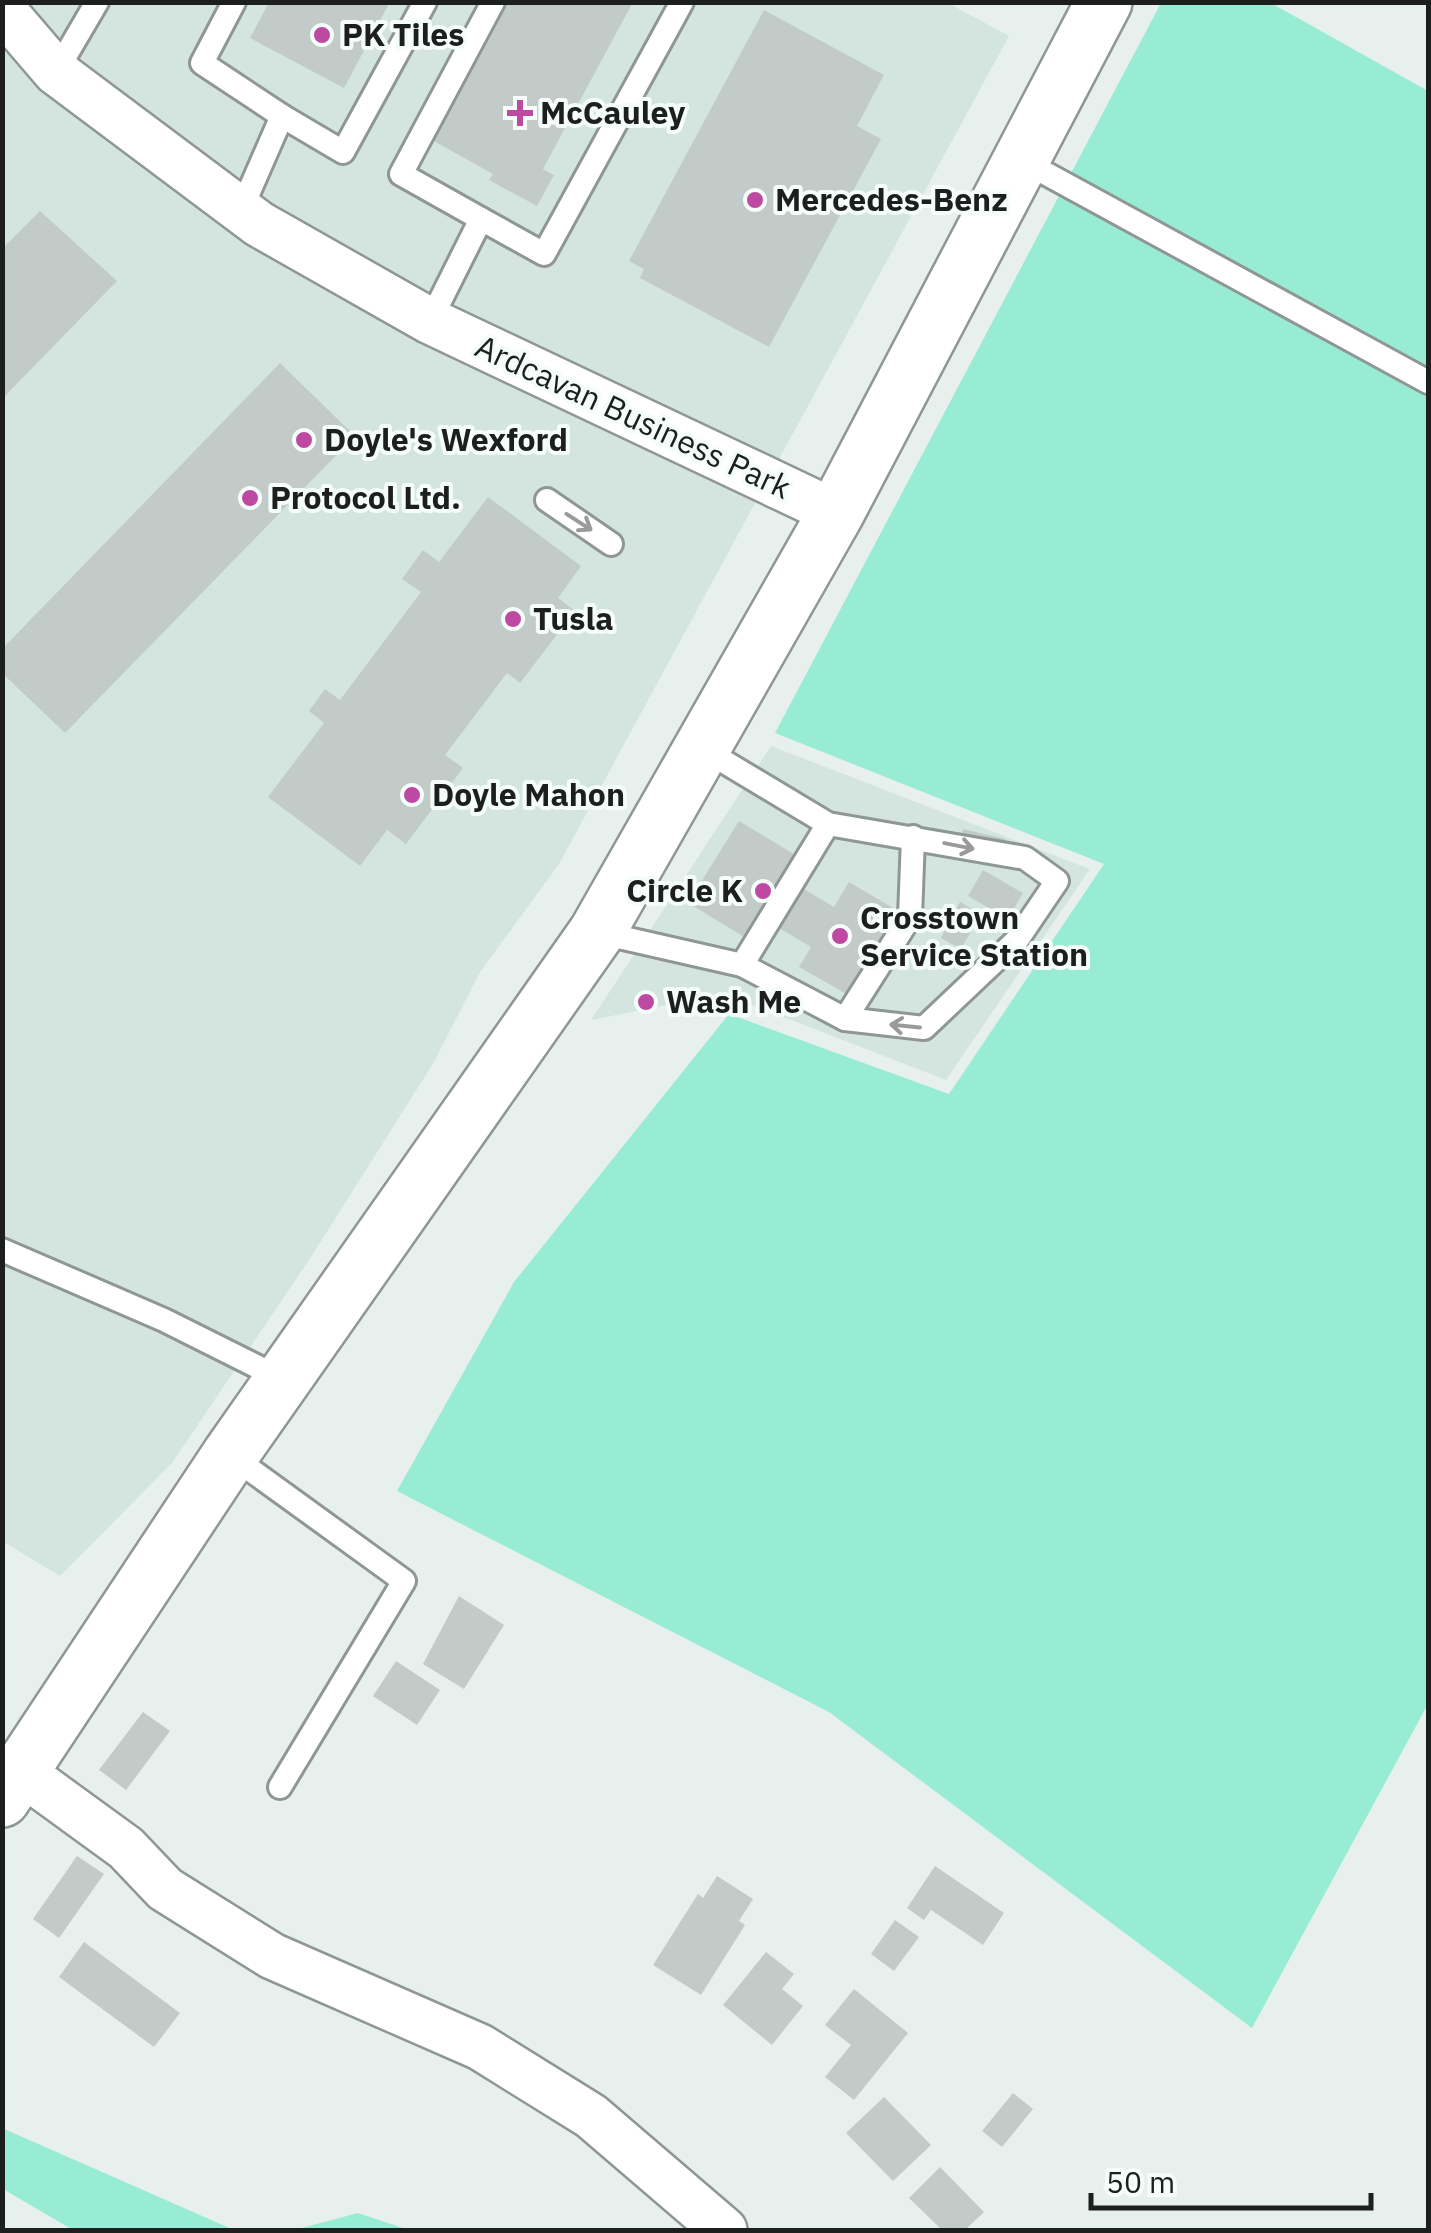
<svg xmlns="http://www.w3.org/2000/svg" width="1431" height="2233" viewBox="0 0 1431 2233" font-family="'IBM Plex Sans',sans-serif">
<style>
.built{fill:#d4e5df}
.green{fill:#99ecd4}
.building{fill:#c3cbc8}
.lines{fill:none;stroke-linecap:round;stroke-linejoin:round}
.lane-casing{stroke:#8f9795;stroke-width:28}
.street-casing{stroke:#8f9795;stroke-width:50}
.secondary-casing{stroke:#8f9795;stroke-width:60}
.lane{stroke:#fff;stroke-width:22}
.street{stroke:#fff;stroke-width:45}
.secondary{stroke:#fff;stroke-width:55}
.oneway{stroke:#999a9a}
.poi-dot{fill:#bd49a2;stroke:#f4fdfa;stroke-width:4}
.labels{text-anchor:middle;stroke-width:8;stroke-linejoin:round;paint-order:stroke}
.poi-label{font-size:32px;font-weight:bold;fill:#1c1f1e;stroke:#f4fdfa;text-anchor:start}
.street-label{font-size:32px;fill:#1c1f1e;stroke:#f4fdfa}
</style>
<rect width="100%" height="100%" fill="#e7f0ed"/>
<g class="built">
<polygon points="946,2 1009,36 559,864 480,972 434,1062 311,1257 172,1463 60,1576 2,1541 2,3"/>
<polygon points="771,746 1090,869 946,1080 724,994 591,1020"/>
</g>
<g class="green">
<polygon points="1161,3 1271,3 1428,91 1428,1704 1252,2028 829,1712 397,1491 514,1282 729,1014 949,1094 1104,864 775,733"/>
<polygon points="2,2128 234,2230 73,2230 3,2189"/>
<polygon points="358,2213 409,2230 294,2230"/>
</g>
<g class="building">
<polygon points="269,2 390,2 344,88 250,38"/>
<polygon points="506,2 633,2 543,169 554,175 537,206 489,180 493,174 432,140"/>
<polygon points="764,10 884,75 857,126 881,139 769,347 640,278 644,269 629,261"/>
<polygon points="40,211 117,281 2,399 2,249"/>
<polygon points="280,363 355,436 65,733 2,673 2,649"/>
<polygon points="488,497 581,566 558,598 575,611 520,683 507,673 445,755 463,768 406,844 387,830 360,866 268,797 324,723 309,711 325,689 340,700 421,592 402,579 423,550 439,562"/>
<polygon points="739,821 812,865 799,886 834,907 849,882 900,912 850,996 799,967 811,947 774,925 761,947 688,903"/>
<polygon points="963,829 1006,839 999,865 957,855"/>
<polygon points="983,870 1023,893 1008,919 968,896"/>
<polygon points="960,902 981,914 961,949 941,938"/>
<polygon points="459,1596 504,1625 464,1689 423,1664"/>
<polygon points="396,1661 440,1690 417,1725 373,1696"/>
<polygon points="143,1712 170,1731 126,1790 99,1770"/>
<polygon points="77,1856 104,1874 59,1938 33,1919"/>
<polygon points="935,1866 1004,1913 983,1945 931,1910 924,1920 907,1908"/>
<polygon points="717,1876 753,1899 739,1921 745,1925 701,1995 653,1965 698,1894 703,1898"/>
<polygon points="895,1920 919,1937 894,1971 871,1954"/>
<polygon points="84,1942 180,2013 154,2047 59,1977"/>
<polygon points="766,1952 794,1974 782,1989 803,2006 772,2045 723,2005"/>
<polygon points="854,1989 908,2033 854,2100 825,2077 851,2045 825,2025"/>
<polygon points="1013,2093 1033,2109 1002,2147 982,2131"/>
<polygon points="884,2097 931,2145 893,2181 846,2133"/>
<polygon points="940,2167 984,2212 965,2230 942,2230 909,2198"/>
</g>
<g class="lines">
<g class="lane-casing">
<g id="lane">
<polyline points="234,2 202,63 282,116 241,210"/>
<polyline points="56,72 97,2"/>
<polyline points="282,116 343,152 425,2"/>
<polyline points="1021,160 1428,382"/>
<polyline points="481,219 544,254 682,2"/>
<polyline points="430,321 481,219 401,174 493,2"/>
<polyline points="547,500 611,544"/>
<polyline points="703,749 828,824 1025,858 1057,881 1017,940 924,1028 845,1019"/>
<polyline points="597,932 742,965 845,1019 910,917 913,837"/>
<polyline points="742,965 828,824"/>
<polyline points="2,1250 164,1320 282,1379"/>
<polyline points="230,1455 404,1581 280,1787"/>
</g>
</g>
<g class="street-casing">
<g id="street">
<polyline points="2,9 56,72 259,224 430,321 836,513"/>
<polyline points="23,1773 126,1848 165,1889 272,1956 480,2047 591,2116 724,2230"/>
</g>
</g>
<g class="secondary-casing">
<polyline id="secondary" points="2,1799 230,1455 597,932 836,513 1104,2"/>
</g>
<use href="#lane" class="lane"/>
<use href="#street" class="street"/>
<use href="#secondary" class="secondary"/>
</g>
<defs><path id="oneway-shaft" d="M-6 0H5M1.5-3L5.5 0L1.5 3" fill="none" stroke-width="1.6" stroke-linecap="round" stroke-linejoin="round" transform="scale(2.5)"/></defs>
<g class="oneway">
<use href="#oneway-shaft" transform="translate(579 522) rotate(33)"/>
<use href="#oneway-shaft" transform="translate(959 846) rotate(11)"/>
<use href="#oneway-shaft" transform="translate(905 1026) rotate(-174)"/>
</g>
<g class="poi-dot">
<circle cx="322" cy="35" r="10"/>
<path d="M515 98h10v10h10v10h-10v10h-10v-10h-10v-10h10z"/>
<circle cx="755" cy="200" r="10"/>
<circle cx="304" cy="440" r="10"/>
<circle cx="250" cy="498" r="10"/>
<circle cx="513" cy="619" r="10"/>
<circle cx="412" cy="795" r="10"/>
<circle cx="763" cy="891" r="10"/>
<circle cx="840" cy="936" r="10"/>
<circle cx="646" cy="1002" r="10"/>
</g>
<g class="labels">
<g class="poi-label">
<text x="342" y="46">PK Tiles</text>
<text x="540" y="124">McCauley</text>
<text x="775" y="211">Mercedes-Benz</text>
<text x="324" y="451">Doyle's Wexford</text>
<text x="270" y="509">Protocol Ltd.</text>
<text x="533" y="630">Tusla</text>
<text x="432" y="806">Doyle Mahon</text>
<text x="743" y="902" text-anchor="end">Circle K</text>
<text x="860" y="929">Crosstown<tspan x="860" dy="37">Service Station</tspan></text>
<text x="666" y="1013">Wash Me</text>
</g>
<g class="street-label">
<text transform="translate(633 417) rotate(25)" y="11">Ardcavan Business Park</text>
</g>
</g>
<rect width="1431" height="2233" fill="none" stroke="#1c1f1e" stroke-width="10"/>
<path d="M1091 2193v15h280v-15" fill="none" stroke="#1c1f1e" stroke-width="5"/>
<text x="1106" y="2193" font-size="30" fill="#1c1f1e" stroke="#f4fdfa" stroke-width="8" paint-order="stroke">50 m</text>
</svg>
